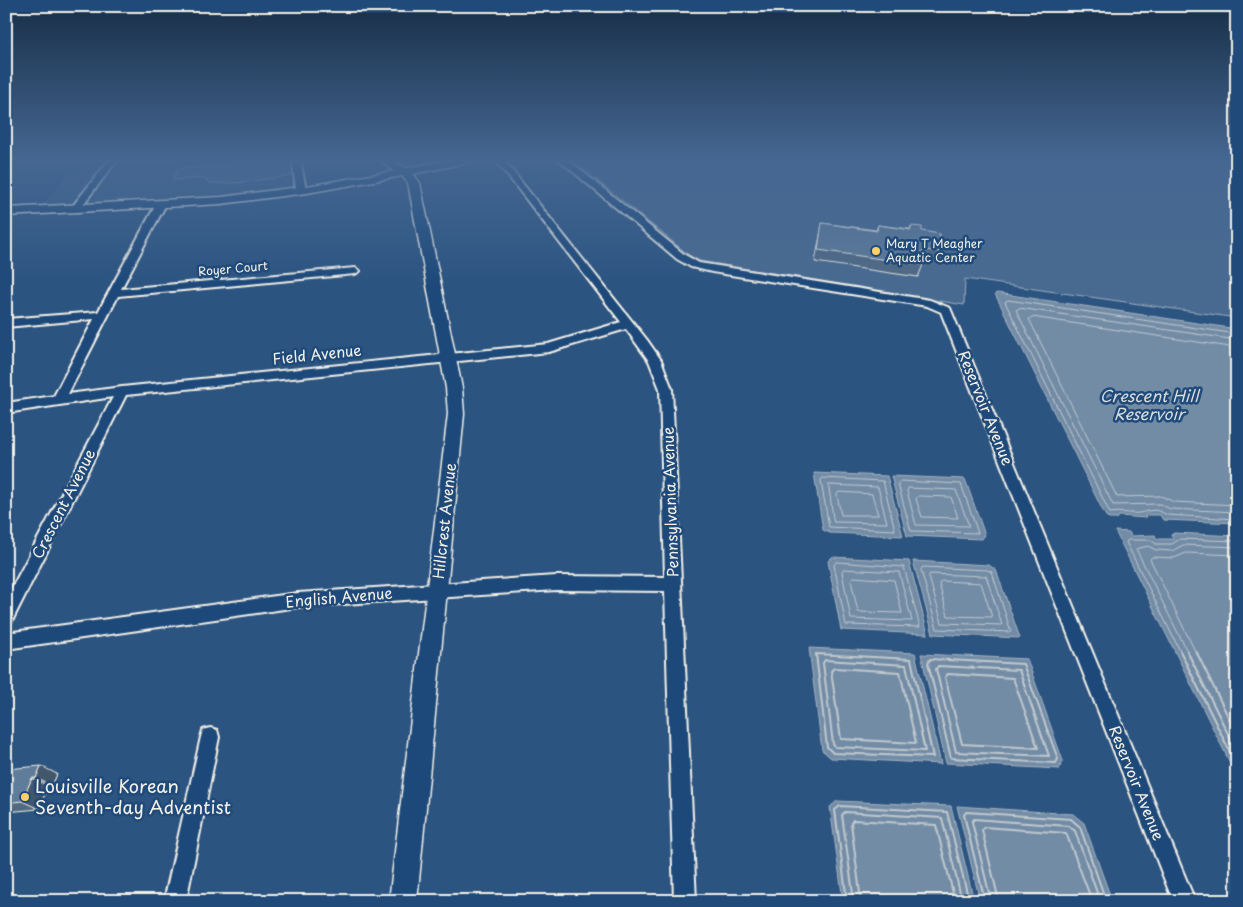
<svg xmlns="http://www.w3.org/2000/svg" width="1243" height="907" viewBox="0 0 1243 907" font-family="'Playpen Sans',sans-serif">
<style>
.built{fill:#3b6088}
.green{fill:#496b90;stroke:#9eaebc}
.water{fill:#738ca6;stroke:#a7b4c0}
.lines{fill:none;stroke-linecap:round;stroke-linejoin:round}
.shore-far1{stroke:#c0c9ce;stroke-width:1}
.shore{stroke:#c0c9ce;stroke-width:2}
.minor-casing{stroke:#f4f1e8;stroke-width:4}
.major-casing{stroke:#f4f1e8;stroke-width:3}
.minor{fill:#1f4a7a;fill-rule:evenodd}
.major{fill:#1f4a7a;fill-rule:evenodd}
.wall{fill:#516a84;stroke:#f4f1e8}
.shaded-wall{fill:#42566c;stroke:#f4f1e8}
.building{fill:#5e7b9a;stroke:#f4f1e8}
.poi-dot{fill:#ffd166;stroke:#1f4a7a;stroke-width:2}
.labels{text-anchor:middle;stroke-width:5;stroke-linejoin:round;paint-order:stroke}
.far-poi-label{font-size:12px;fill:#f4f1e8;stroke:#1f4a7a;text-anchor:start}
.far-street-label{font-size:12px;fill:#f4f1e8;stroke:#1f4a7a}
.street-label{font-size:15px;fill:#f4f1e8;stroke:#1f4a7a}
.water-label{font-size:16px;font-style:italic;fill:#dadddb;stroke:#1f4a7a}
.near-poi-label{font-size:18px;fill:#f4f1e8;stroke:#1f4a7a;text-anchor:start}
</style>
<rect width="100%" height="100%" fill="#2c5481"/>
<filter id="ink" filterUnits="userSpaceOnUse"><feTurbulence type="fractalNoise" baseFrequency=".02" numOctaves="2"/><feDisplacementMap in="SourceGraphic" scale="10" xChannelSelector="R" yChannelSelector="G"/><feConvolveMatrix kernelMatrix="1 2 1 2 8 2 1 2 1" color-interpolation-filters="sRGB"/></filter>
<g filter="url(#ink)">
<polygon class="built" points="178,168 174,180 203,178 210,183 235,183 296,175 297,187 238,195 164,201 43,205 67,174"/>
<g class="green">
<polygon points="247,159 294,159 292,162 296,175 235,183 210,183 203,178 173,180 178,168 229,166"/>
<polygon points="572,159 1237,159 1237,318 965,279 964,305 700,261 689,255"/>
</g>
<g class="water">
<polygon points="997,293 1237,329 1237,523 1163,520 1160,515 1145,515 1146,518 1119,516 1117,519 1109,519 1105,515 995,294"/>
<polygon points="814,473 887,476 903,536 830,533 823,530"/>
<polygon points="891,476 965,479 985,535 982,539 907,536"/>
<polygon points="1115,531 1129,532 1131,536 1155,535 1157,539 1173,539 1171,535 1174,533 1237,536 1237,777"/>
<polygon points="832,557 909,561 928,634 841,630 828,561"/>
<polygon points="913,561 989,565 996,570 1020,638 933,634"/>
<polygon points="809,648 915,653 941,764 831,758 822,750"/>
<polygon points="921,654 1027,659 1063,761 1059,769 946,763"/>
<polygon points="837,801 951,806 974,901 843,901 830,807"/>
<polygon points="957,806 1073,814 1084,823 1112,901 980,901"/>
</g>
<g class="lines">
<g class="shore-far1">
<path d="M1237,334l-229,-34 -3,2 105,211c10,-2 20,1 29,0 13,-2 15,-6 28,2l70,4"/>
<polyline points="1237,340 1019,308 1016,310 1113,505 1160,504 1170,509 1237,512"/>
<polyline points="1237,348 1032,317 1029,319 1117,497 1161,496 1174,502 1237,505"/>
<polygon points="823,478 883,481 895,530 829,527 821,481"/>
<polygon points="901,481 961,484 978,533 911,531 898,484"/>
<polygon points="829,485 878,487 887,523 834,522"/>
<polygon points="909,488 956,490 969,526 916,525 907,491"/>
<polygon points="839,492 872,494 878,515 841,515 837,495"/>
<polygon points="919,496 951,497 958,518 922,517 916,499"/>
<polygon points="837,562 904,567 920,627 846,625 834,565"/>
<polygon points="923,567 987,570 992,572 1011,632 937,629 921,570"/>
<polygon points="844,569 899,572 912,621 851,619 842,572"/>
<polygon points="930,574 986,576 1002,625 942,623 929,577"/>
<polygon points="854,577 894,580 902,613 858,612 851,580"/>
<polygon points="942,581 981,583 992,617 948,616 939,584"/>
<polyline points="1181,653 1126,542 1128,540 1151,540 1156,544 1172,544 1180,539 1237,541"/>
<polyline points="1188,653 1136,549 1148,546 1156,550 1172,551 1183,545 1237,547"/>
<polyline points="1196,653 1150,559 1152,557 1174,558 1186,553 1237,555"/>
</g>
<g class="shore">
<polyline points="1180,651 1237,766"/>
<polyline points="1187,651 1237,752"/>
<polyline points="1196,651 1237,735"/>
<polygon points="816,654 911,659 933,757 833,753 827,747"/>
<polygon points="930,659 1023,664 1058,759 1056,763 951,758 928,663"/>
<polygon points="825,660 906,665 925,751 835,747 833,744 823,663"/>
<polygon points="938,666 1019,670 1049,756 956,752 936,669"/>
<polygon points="834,668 900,672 916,743 841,739 831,671"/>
<polygon points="948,674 1013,678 1038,748 962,744 945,677"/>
<polyline points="847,901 835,810 840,806 947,812 969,901"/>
<polyline points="854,901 842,815 845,812 942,818 962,901"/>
<polyline points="861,901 851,823 853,820 936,825 955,901"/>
<polyline points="985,901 964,815 966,812 1071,819 1080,827 1106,901"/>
<polyline points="991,901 972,822 974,819 1069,826 1075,831 1100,901"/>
<polyline points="999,901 982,830 984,827 1066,833 1092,901"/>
</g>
<g class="minor-casing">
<g id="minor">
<polygon points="110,159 118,159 78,211 72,211 72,207"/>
<polygon points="295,159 303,159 301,164 306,190 301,193 296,190 293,164"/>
<polygon points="495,159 503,159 647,340 661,360 672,389 696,901 674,901 665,591 556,590 298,607 6,649 6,633 298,593 556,576 665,577 660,389 649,361 626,329 549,352 126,395 12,621 6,623 6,599 113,397 6,413 6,403 54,396 94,319 6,327 6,319 98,312 155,206 160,203 165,206 121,289 355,268 360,271 355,274 118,296 68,394 122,387 548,344 621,322"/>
<polygon points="558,159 567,159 685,255 699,263 930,300 950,308 1195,901 1173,901 941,312 927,306 712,272 691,267 677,259"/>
<polygon points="210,728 217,730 219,737 186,901 164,901 201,737 203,730"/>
</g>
</g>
<g class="major-casing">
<polygon id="major" points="379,159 390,159 406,168 455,159 477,159 471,162 413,174 420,183 462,388 464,414 417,901 389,901 448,414 446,388 408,183 402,176 307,193 221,204 6,216 6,208 221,197 307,186 394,171"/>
</g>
<use href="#minor" class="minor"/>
<use href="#major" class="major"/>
</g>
<g class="wall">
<polygon points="621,159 639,159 636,163 621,162"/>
<polygon points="822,223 876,230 878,225 910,229 911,226 922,231 940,247 936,259 930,258 928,263 923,262 923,265 918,277 815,262 820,235"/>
<polygon points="6,769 57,774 52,786 48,786 39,809 6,812"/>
</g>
<g class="shaded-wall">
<polygon points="41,766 57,774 52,786 36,778"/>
<polygon points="32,778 48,786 39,809 22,801"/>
</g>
<g class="building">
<polygon points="621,159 637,159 636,160"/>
<polygon points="822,223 877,231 878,225 911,230 911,226 922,227 922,231 940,234 940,247 933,246 933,251 926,250 926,253 922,252 923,265 818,250"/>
<polygon points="41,766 36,778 32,778 22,801 6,803 6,769"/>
</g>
</g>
<linearGradient id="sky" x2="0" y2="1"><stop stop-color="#182e47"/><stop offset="0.56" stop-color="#456792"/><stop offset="1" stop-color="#456792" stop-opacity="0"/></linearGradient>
<rect width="1243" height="286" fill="url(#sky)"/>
<g class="poi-dot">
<circle cx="876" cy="251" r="5"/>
<circle cx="25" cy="797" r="5"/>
</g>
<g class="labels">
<g class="far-poi-label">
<text x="886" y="248">Mary T Meagher<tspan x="886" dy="14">Aquatic Center</tspan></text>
</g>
<g class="far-street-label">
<text transform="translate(233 269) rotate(-5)" y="4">Royer Court</text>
</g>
<g class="street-label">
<text transform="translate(317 355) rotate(-6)" y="5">Field Avenue</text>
<text transform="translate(985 408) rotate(68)" y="5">Reservoir Avenue</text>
<text transform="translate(671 502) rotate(-92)" y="5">Pennsylvania Avenue</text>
<text transform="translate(64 504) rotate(-63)" y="5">Crescent Avenue</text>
<text transform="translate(445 521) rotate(-84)" y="5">Hillcrest Avenue</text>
<text transform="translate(339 598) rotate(-5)" y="5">English Avenue</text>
<text transform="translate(1136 783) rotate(68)" y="5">Reservoir Avenue</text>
</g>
<g class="water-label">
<text x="1149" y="402">Crescent Hill<tspan x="1149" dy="18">Reservoir</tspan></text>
</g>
<g class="near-poi-label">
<text x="35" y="793">Louisville Korean<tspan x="35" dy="21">Seventh-day Adventist</tspan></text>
</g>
</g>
<rect width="1243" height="907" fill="none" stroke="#1f4a7a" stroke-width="25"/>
<rect x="12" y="12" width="1218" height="882" fill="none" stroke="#f4f1e8" stroke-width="2" filter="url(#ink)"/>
</svg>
